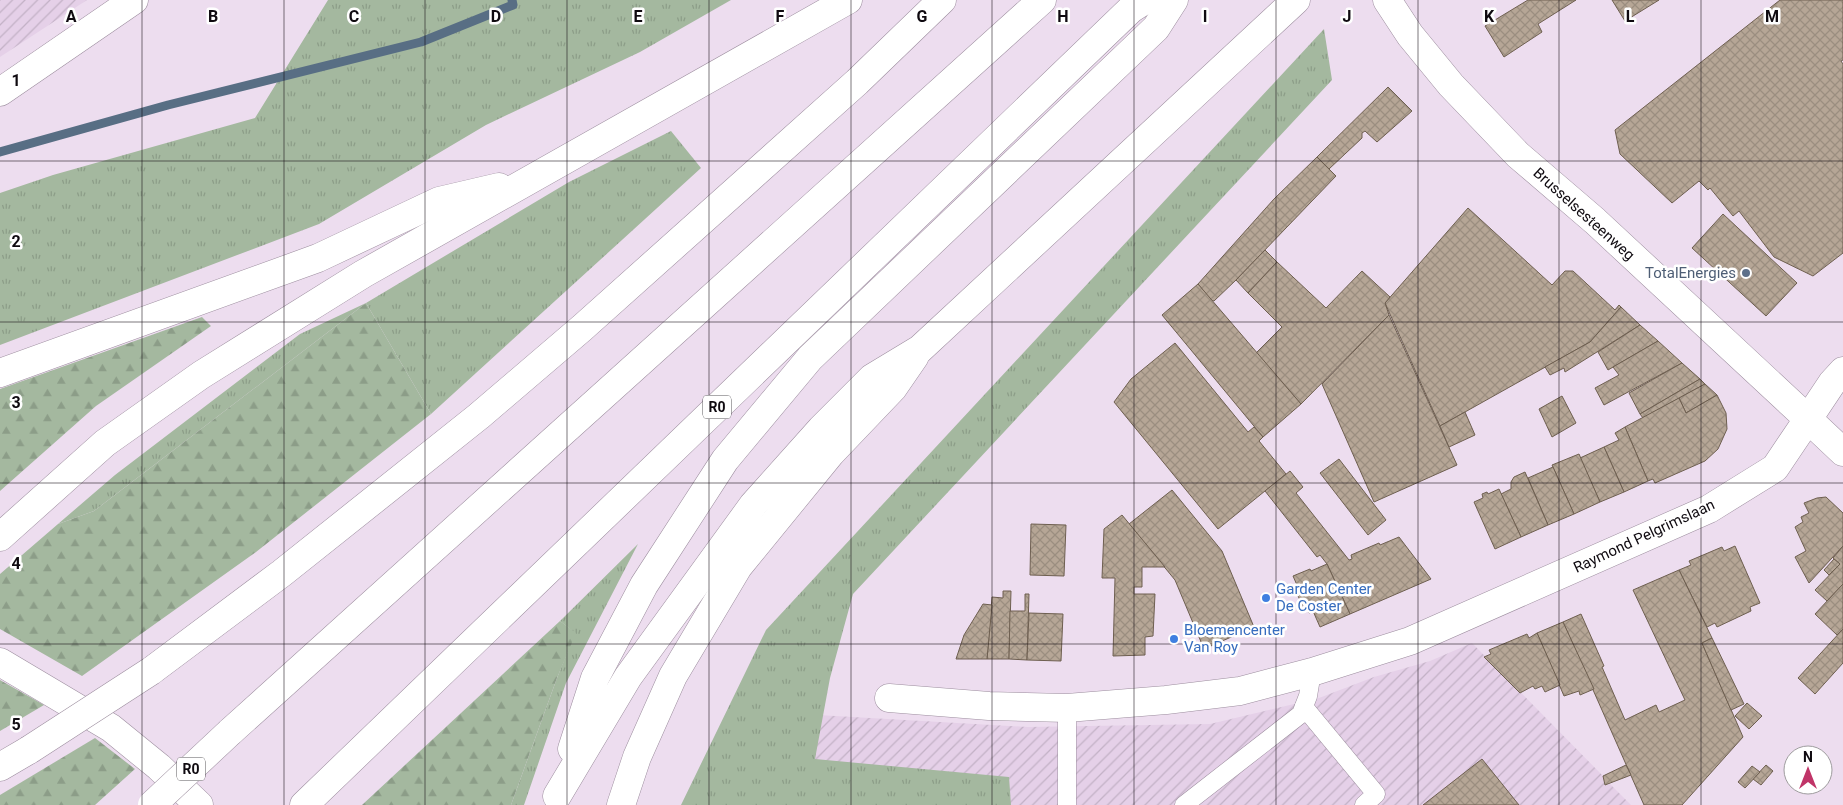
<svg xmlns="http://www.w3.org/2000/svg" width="1843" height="805" viewBox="0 0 1843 805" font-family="Roboto,sans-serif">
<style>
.industrial{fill:url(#industrial-furrows)}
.grass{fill:url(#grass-tufts)}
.forest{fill:url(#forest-firs)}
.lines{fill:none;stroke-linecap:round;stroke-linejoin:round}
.stream{stroke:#586e84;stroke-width:9}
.building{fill:url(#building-cross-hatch);stroke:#6e5f50}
.service-casing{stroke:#9c8d9e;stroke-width:19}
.minor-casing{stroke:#9c8d9e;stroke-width:29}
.tertiary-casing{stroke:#9c8d9e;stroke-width:29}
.primary-casing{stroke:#9c8d9e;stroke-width:29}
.motorway-casing{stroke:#9c8d9e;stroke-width:29}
.service{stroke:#fff;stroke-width:18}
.minor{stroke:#fff;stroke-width:28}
.tertiary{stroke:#fff;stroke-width:28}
.primary{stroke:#fff;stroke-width:28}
.motorway{stroke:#fff;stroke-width:28}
.motorway-bridge-casing{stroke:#9c8d9e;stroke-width:29;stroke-linecap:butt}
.motorway-bridge{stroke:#fff;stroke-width:28}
.grid{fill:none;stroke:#0f0a10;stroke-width:1;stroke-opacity:0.55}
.service-dot{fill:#5c6f8a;stroke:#fff;stroke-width:2}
.shop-dot{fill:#3f7fe0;stroke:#fff;stroke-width:2}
.labels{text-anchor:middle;stroke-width:5;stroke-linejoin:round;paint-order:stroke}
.shield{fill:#fff;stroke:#575458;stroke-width:1}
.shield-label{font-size:14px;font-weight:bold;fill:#0f0a10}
.street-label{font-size:15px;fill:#0f0a10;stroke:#fff}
.service-label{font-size:15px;fill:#4e5e75;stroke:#fff;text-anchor:end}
.shop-label{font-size:15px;fill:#366cbe;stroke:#fff;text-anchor:start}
.grid-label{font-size:16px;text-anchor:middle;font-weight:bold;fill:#0f0a10;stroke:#fff;stroke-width:5;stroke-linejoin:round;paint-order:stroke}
</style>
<defs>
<pattern id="industrial-furrows" width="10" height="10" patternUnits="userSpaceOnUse" patternTransform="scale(1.25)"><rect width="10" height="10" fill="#e5d0e8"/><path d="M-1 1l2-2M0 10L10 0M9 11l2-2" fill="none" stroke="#c3b1c6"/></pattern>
<pattern id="grass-tufts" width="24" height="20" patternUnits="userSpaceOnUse" patternTransform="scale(1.25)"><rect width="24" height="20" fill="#a4b89f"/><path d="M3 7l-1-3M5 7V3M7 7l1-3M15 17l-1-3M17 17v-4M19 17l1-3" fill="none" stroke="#8c9d88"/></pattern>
<pattern id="forest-firs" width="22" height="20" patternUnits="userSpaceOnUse" patternTransform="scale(1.25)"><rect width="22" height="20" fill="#a4b89f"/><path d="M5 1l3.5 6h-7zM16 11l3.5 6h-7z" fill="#8c9d88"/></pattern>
<pattern id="building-cross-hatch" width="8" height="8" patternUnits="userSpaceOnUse" patternTransform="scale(1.25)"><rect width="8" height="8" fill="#b6a696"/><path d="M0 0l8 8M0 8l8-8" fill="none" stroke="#9b8e80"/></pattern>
</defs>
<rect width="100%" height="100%" fill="#edddef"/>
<g class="industrial">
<polygon points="0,0 87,0 0,57"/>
<polygon points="1472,643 1603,776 1605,785 1610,784 1631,805 742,805 783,713 1028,727 1210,724 1319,698 1374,677 1430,661"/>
</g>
<g class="grass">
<polygon points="328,0 731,0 640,52 486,125 319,224 0,345 0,193 53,175 255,118"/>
<polygon points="1324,29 1332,80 853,594 830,678 815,759 1009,777 1011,805 681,805 766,630"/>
<polygon points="671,131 701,168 431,414 366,303 94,511 58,524 115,475 300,334 366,303 569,182"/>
<polygon points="638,544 566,683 524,805 511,805 557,678 575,633 560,621"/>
</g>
<g class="forest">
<polygon points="366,303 431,414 256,552 82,676 0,629 0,574 58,524 94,511"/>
<polygon points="202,317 211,326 96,406 0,491 0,389"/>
<polygon points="560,621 576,633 557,678 511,805 362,805"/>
<polygon points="0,680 44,705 0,731"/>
<polygon points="95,738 135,769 95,805 0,805 0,795"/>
</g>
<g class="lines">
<polyline class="stream" points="0,152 168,105 421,42 513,5 512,0"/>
</g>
<g class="building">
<polygon points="1528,0 1576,0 1538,24 1542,32 1504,57 1485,26"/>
<polygon points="1612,0 1659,0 1625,21"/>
<polygon points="1780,0 1843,0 1843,60 1841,61 1843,64 1843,253 1813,276 1774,257 1739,211 1733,216 1710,188 1708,190 1699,181 1672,203 1620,154 1615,130"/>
<polygon points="1388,87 1412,111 1377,142 1365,131 1362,133 1362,138 1329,169 1317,157"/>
<polygon points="1317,157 1336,176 1236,280 1214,301 1211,300 1198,284 1274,199"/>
<polygon points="1468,208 1552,285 1565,271 1573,271 1615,310 1619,305 1621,307 1590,342 1440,426 1385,303"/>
<polygon points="1723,214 1797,283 1766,316 1692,248"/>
<polygon points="1265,250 1277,262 1248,293 1236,280"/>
<polygon points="1277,262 1326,308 1362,271 1390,297 1385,303 1389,315 1301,404 1256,353 1282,327 1248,293"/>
<polygon points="1198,284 1301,404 1263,437 1162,315"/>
<polygon points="1621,307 1640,325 1565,372 1564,368 1550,375 1545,367 1590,342"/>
<polygon points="1389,315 1457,465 1374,502 1322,384"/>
<polygon points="1640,325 1658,341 1608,370 1598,352"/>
<polygon points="1658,341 1682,363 1604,405 1595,388 1619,375 1613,367"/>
<polygon points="1175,343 1248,432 1254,427 1263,437 1259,441 1286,474 1218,529 1114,402 1131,379"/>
<polygon points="1682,363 1700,379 1640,414 1629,393"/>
<polygon points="1700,379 1705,384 1643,418 1640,414"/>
<polygon points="1705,384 1717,395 1686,413 1679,398"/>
<polygon points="1717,395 1726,413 1727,429 1718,449 1705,461 1655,483 1653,479 1648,481 1625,427 1679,398 1686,413"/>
<polygon points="1562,396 1576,423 1552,437 1539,409"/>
<polygon points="1465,412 1475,435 1449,447 1440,426"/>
<polygon points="1625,427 1648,481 1624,492 1604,447 1619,440 1615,433"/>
<polygon points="1604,447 1624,492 1600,502 1580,458"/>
<polygon points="1579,454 1600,502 1574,514 1552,465"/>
<polygon points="1339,459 1386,520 1368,535 1320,473"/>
<polygon points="1553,467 1574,514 1548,525 1528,478"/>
<polygon points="1290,471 1303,487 1296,493 1349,560 1352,559 1351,555 1379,543 1380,545 1399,537 1431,579 1350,614 1327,564 1320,555 1317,557 1265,491"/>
<polygon points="1525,472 1548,525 1521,537 1501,494 1511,489 1511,482 1514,477"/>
<polygon points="1499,489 1521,537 1495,549 1474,502 1483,498 1482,494 1487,492 1488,494"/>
<polygon points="1172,490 1222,551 1254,627 1204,649 1175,580 1129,524"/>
<polygon points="1826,497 1843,513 1843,546 1809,583 1795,557 1806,551 1795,527 1803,522 1801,517 1809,513 1804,503 1817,498"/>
<polygon points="1122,515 1165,567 1142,567 1142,587 1134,587 1134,594 1155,594 1153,636 1145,637 1145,655 1113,656 1115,578 1102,578 1104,529"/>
<polygon points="1031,524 1066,525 1064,576 1030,575"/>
<polygon points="1735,546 1760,603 1750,607 1751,611 1717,627 1715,623 1707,627 1679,570 1691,565 1689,561 1722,547 1724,551"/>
<polygon points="1843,546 1843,584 1827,601 1815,590 1840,564 1833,558"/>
<polygon points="1834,559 1840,564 1829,575 1824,570"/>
<polygon points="1327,564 1350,614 1320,627 1313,611 1309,613 1307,607 1304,608 1297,594 1300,592 1293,576 1310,569 1311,571"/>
<polygon points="1679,570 1712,638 1702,643 1743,737 1682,805 1644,805 1563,622 1581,614 1604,666 1602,667 1625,720 1656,705 1659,712 1685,700 1633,590"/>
<polygon points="1843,584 1843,629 1837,635 1815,614"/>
<polygon points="1003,591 1011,591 1009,659 987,659 992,597 1003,598"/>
<polygon points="1025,594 1029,594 1027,660 1009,659 1010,611 1025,611"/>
<polygon points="983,604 992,605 987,659 956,659 964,635"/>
<polygon points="1029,613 1063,614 1061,661 1027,660"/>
<polygon points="1563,622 1594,689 1580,695 1579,691 1564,696 1537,633"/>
<polygon points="1843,629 1843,663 1815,694 1798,678"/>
<polygon points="1537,633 1560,685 1545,692 1542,686 1535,689 1533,686 1520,693 1484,657 1491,654 1489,650 1527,634 1529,638"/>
<polygon points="1712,638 1744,704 1731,710 1702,643"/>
<polygon points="1747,703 1762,716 1749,729 1735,716"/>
<polygon points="1482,759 1519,805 1423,805"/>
<polygon points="1626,765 1631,775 1605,785 1603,776"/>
<polygon points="1766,765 1773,771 1761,785 1753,779"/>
<polygon points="1752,766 1760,772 1745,788 1738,782"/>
</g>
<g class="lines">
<g class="service-casing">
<g id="service">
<polyline points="1304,707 1376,794 1364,805"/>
<polyline points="1067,708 1067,805"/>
<polyline points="1184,805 1301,714 1308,696 1312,672"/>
</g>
</g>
<g class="minor-casing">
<g id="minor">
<polyline points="0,92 134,0"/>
<polyline points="889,698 989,706 1067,708 1166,700 1240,691 1312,672 1410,641 1709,509 1775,468 1808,419"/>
</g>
</g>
<g class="tertiary-casing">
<polyline id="tertiary" points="1387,0 1410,35 1451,85 1518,155 1595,221 1808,419"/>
</g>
<g class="primary-casing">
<polyline id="primary" points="1843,371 1832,383 1808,419 1843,452"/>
</g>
<g class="motorway-casing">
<g id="motorway">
<polyline points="0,373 318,258 439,201 499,187"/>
<polyline points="0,537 105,443 201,375 363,274 848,0"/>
<polyline points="0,662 111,728 159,767 199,805"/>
<polyline points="151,671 282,573 479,416 582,328 857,82 942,0"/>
<polyline points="230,732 1042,0"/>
<polyline points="572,749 595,678 644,585 725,460 810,358 1156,28 1174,0"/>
<polyline points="0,767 29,750"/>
<polyline points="557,796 628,677 753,505 821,429 872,378 920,349 1296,0"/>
<polyline points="304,805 1131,9 1145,0"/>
<polyline points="621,805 637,757 673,676 738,567 831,453 893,388 915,356"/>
</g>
</g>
<use href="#service" class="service"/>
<use href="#minor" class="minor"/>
<use href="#tertiary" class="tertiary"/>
<use href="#primary" class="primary"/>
<use href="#motorway" class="motorway"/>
<g class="motorway-bridge-casing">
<g id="motorway-bridge">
<polyline points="29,750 151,671"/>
<polyline points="152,805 230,732"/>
</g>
</g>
<use href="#motorway-bridge" class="motorway-bridge"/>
</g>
<path class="grid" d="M142,0v805M284,0v805M425,0v805M567,0v805M709,0v805M851,0v805M992,0v805M1134,0v805M1276,0v805M1418,0v805M1559,0v805M1701,0v805M0,161h1843M0,322h1843M0,483h1843M0,644h1843"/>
<circle class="service-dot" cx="1746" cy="273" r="5"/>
<g class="shop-dot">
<circle cx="1266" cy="598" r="5"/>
<circle cx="1174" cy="639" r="5"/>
</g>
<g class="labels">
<g class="shield">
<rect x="703" y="395.5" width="28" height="23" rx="4"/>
<rect x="177" y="757.5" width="28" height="23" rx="4"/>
</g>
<g class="shield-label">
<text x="717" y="412">R0</text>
<text x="191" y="774">R0</text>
</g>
<g class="street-label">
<text transform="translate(1584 214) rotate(42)" y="5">Brusselsesteenweg</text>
<text transform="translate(1644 536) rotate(-25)" y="5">Raymond Pelgrimslaan</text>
</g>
<g class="service-label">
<text x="1736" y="278">TotalEnergies</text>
</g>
<g class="shop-label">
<text x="1276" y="594">Garden Center<tspan x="1276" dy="17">De Coster</tspan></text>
<text x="1184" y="635">Bloemencenter<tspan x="1184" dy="17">Van Roy</tspan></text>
</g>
</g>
<g class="grid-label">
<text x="71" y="22">A</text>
<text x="213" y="22">B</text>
<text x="354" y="22">C</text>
<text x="496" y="22">D</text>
<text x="638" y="22">E</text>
<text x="780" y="22">F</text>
<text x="922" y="22">G</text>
<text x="1063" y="22">H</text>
<text x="1205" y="22">I</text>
<text x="1347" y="22">J</text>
<text x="1489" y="22">K</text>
<text x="1630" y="22">L</text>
<text x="1772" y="22">M</text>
<text x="16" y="86">1</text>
<text x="16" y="247">2</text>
<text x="16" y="408">3</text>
<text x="16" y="569">4</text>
<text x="16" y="730">5</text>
</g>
<g transform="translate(1808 770)"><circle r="24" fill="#ffffff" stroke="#9f9d9f"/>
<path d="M0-4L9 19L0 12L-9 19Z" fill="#c03468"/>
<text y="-8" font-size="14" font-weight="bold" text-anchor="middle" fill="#0f0a10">N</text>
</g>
</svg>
